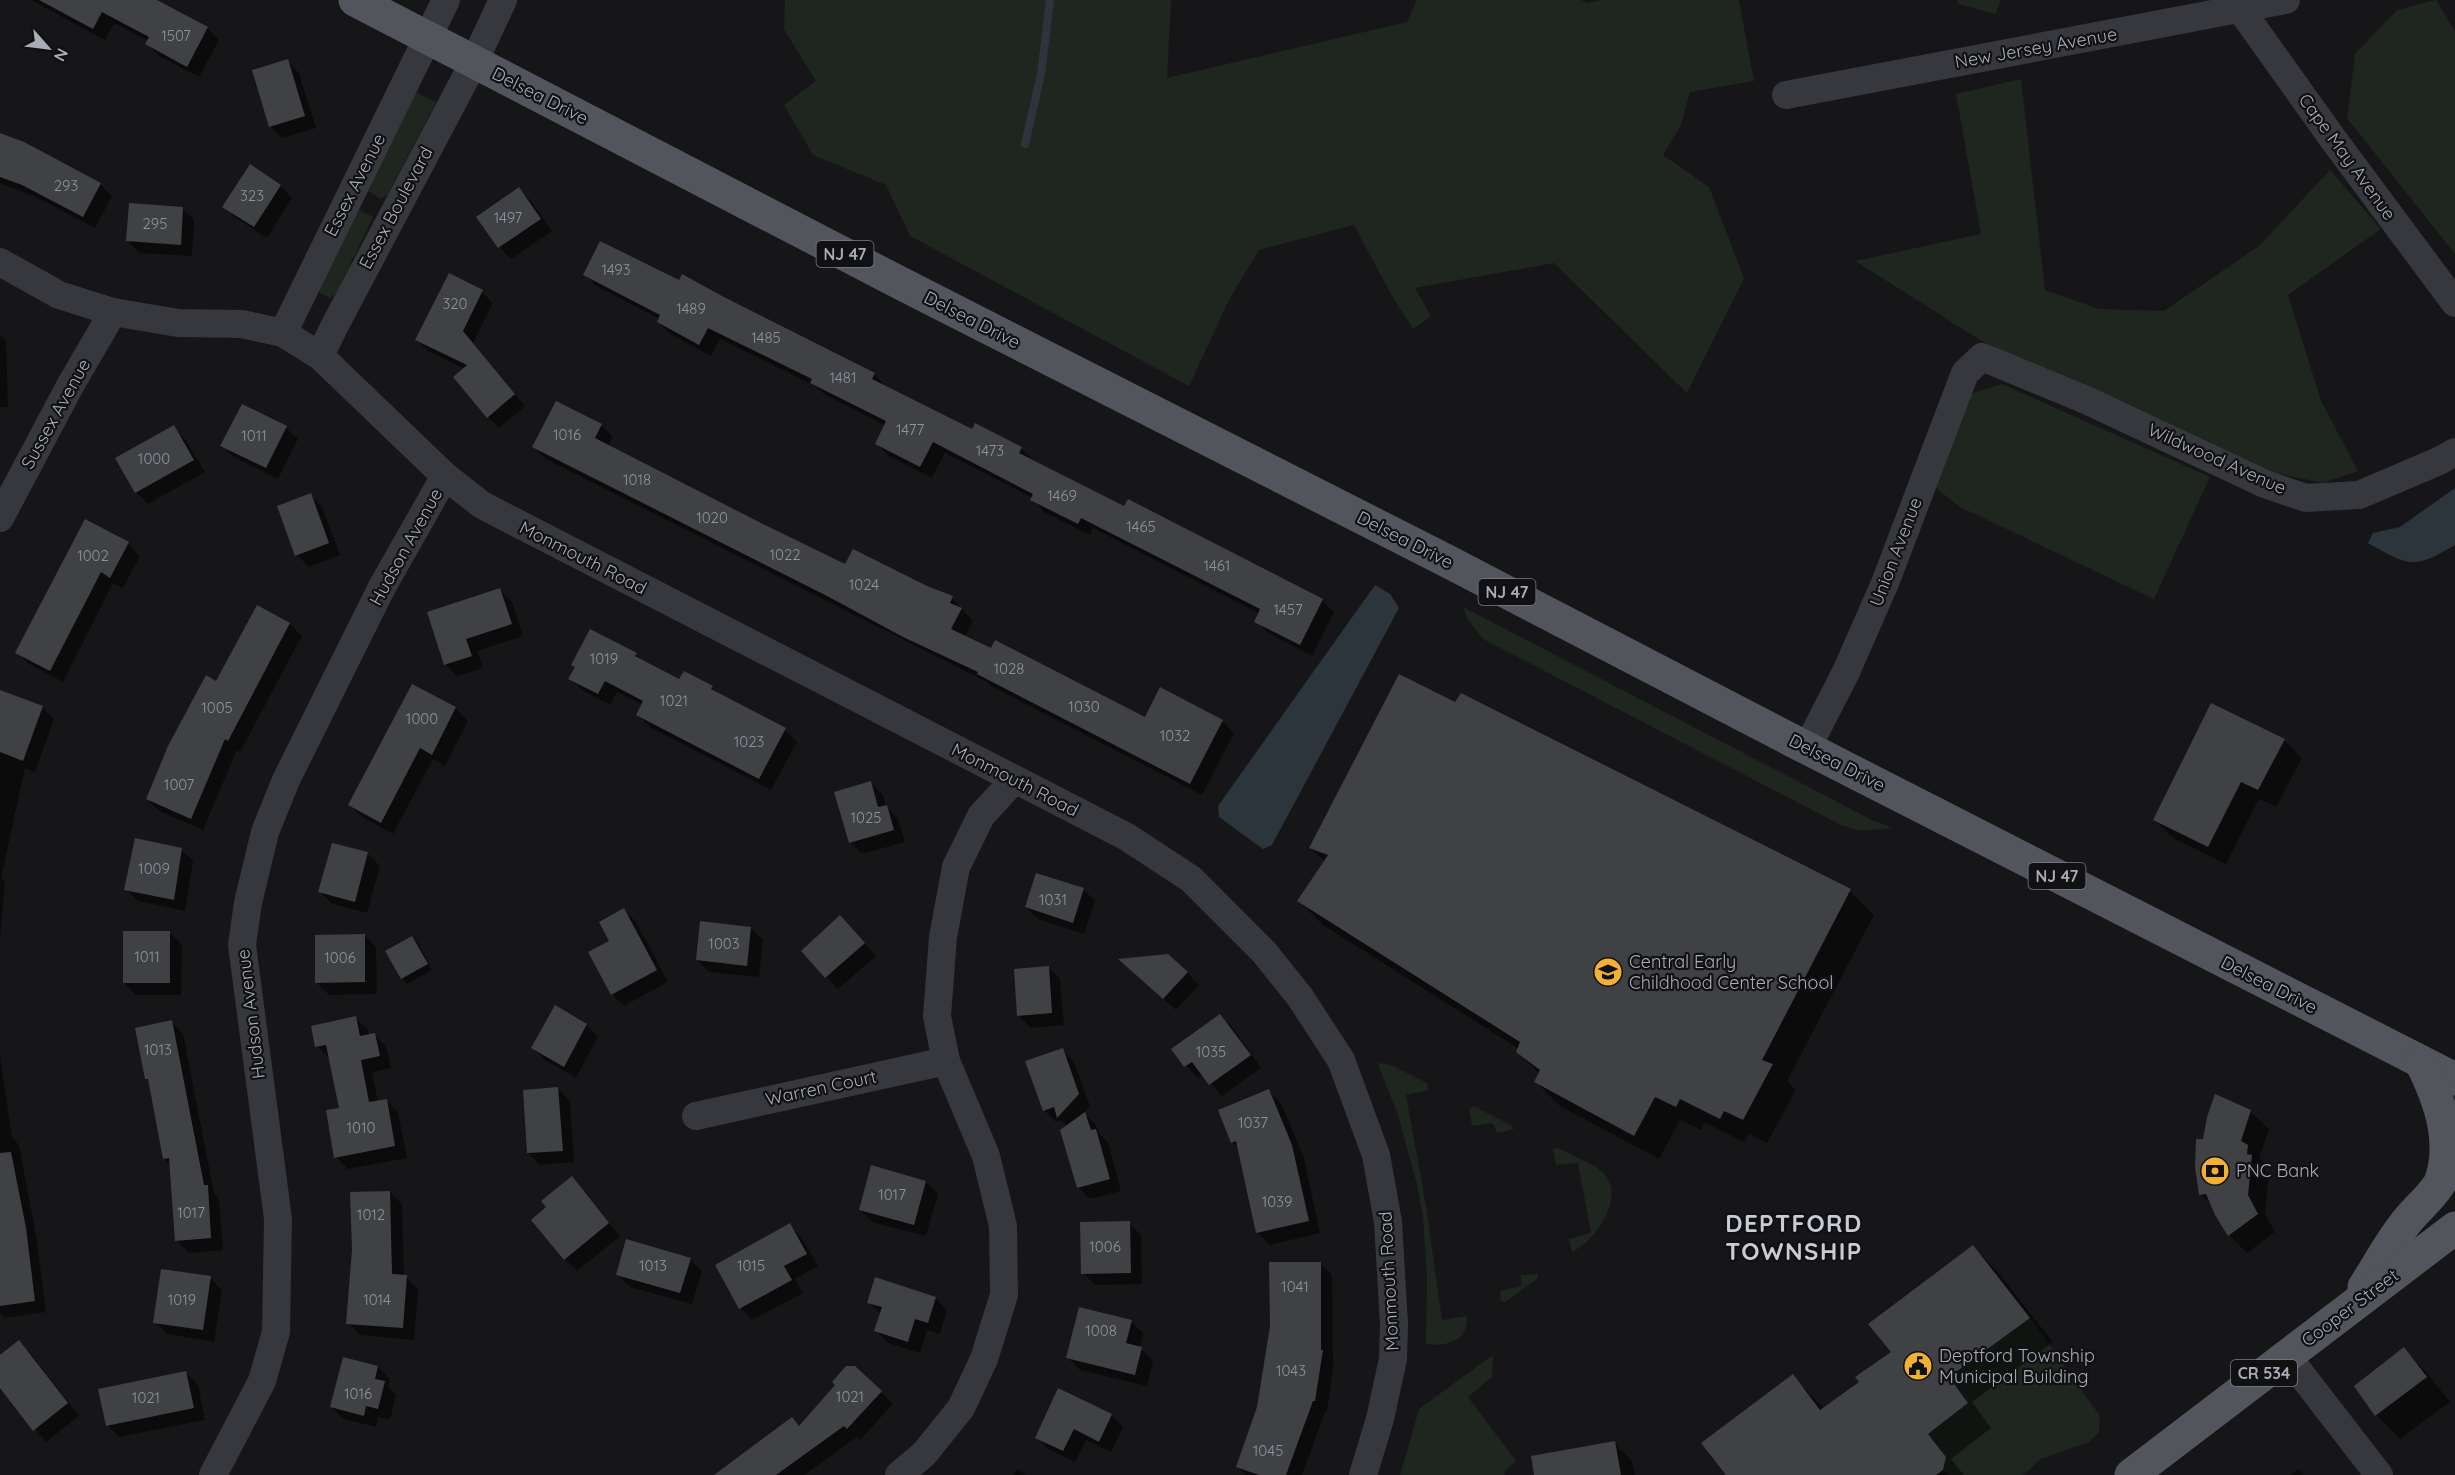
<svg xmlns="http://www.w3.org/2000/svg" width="2455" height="1475" viewBox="0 0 2455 1475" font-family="Quicksand,sans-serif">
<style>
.green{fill:#1e261f}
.water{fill:#2c353c}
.shadow{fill:#0007}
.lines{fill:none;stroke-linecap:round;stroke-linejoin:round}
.stream{stroke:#2c353c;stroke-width:8}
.building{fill:#404145}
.street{stroke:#37383d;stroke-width:28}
.primary{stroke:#53555c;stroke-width:33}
.labels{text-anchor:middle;stroke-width:4.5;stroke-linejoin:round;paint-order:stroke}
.number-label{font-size:15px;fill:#8e929b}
.shield{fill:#111113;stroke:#7b7e86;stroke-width:1.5}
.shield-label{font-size:16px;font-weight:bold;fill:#a8adb8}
.street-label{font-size:18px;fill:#a8adb8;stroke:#111113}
.poi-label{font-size:18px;fill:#a8adb8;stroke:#111113;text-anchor:start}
.district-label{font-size:24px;font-weight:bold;letter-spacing:1.5px;fill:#c9ccd4;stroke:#111113}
</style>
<rect width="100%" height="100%" fill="#161618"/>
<g class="green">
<polygon points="785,0 1171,0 1167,78 1407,22 1417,0 1581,0 1587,3 1601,0 1739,0 1754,81 1690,92 1681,125 1663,155 1709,187 1744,278 1687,393 1554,263 1415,288 1431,316 1413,329 1393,298 1354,225 1259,250 1230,298 1189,386 910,236 886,185 813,155 784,105 816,81 784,29"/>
<polygon points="1957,0 2001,0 1995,14 1958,4"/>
<polygon points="2436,0 2455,31 2455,254 2347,118 2355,54 2397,10"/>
<polygon points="2021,79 2045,290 2099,309 2164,311 2259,246 2330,170 2381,229 2288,295 2321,401 2358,471 2323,483 2271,472 2130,411 1980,340 1855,261 1981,234 1956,94"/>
<polygon points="415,92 436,102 388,194 381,199 368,191"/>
<polygon points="357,209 373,217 336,294 330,298 320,293 319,283"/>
<polygon points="2002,384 2210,477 2154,599 1960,507 1932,485 1967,395"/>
<polygon points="1463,607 1872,820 1893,828 1860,831 1841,825 1483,639 1468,620"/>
<path d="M1381,1063l10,2 36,18 2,7 -23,5 20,111 16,114 25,-4c2,25 -21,31 -41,28l1,-66 -4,-61 -6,-33 -20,-72 -19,-47z"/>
<polygon points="1473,1106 1511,1125 1514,1129 1497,1133 1493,1123 1472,1126 1469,1109"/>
<path d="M1558,1148c13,7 30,13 42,22 29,23 -3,70 -28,82l-3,-13 22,-6 -13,-70 -22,2 -3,-16z"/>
<polygon points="1538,1274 1537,1279 1505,1302 1501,1301 1500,1291 1521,1286 1521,1275"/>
<polygon points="2030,1318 2100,1416 2099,1432 2089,1442 2041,1459 2023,1475 1949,1475 1943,1470 1946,1457 1928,1434 1968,1403 1949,1377"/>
<polygon points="1493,1355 1492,1377 1468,1397 1516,1461 1504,1472 1505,1475 1400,1475 1419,1409"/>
</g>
<g class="water">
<path d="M2455,488v57c-42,25 -46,21 -87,-2l5,-10 27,-6z"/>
<polygon points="1375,585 1390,594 1399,608 1272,845 1263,849 1219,817 1218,806"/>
</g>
<g class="shadow">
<polygon points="31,0 153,0 207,28 219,40 199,77 159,56 147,44 148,41 114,23 105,40"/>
<polygon points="287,61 299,73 316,128 282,138 270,126"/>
<polygon points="0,135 100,184 112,196 95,228 36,197 0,183"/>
<polygon points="280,186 292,198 267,238 236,218 224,206"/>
<polygon points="519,189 531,201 552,231 511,259 499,247"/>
<polygon points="182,208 194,220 192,256 140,253 128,241"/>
<polygon points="585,274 679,282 724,299 874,374 886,387 973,431 1021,448 1033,460 1125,508 1322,600 1334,612 1312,656 1268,633 1256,621 1260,614 1093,528 1090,535 1044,512 1033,498 945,453 932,478 889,456 877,444 886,426 824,394 815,386 720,339 711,356 670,334 658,322 660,319 596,286"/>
<polygon points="450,275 482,292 493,303 473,343 525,406 499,428 488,417 465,369 428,351 417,340"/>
<polygon points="0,335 6,341 8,407 0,407"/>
<polygon points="242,406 286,428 298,439 278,479 234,457 222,446"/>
<polygon points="601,425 613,437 608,446 846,566 926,587 952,598 973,621 965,637 1145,719 1161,689 1222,721 1234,733 1202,795 991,686 987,682 546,459 534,447"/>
<polygon points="173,427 185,439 205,472 148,504 136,492 117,459"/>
<polygon points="310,495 322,507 340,555 309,567 297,555"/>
<polygon points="86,521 128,544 140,556 123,588 113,583 63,682 29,664 17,652"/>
<polygon points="500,590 512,602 523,636 477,651 483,668 457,676 445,664"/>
<polygon points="257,607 290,624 302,636 240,752 237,750 203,830 159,811 147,799 217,683"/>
<polygon points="636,654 644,663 680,681 712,687 721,696 785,730 797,742 771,790 650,727 638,715 643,705 617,692 610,705 582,690 570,678"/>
<polygon points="412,686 456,709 468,721 445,766 433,759 393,834 362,817 350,805"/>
<polygon points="0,692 42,707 54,719 35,772 25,768 1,878 5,882 0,939"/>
<polygon points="2284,740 2302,758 2276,807 2259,799 2226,864 2173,838 2155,820"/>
<polygon points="871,783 883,795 886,806 898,819 905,842 862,854 850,842"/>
<polygon points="1310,848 1850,891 1874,915 1787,1081 1796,1090 1767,1143 1749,1134 1744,1142 1704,1122 1701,1130 1680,1120 1659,1159 1560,1106 1536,1082 1540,1074 1517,1051 1519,1049 1323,925 1299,901 1325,862"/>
<polygon points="181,849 193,861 185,911 138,901 126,889"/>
<polygon points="368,854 380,866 367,913 332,904 320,892"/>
<polygon points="1083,889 1095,901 1084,934 1038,919 1026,907"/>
<polygon points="624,910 636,922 668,982 624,1006 612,994 611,941"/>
<polygon points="751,928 763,940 759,977 709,972 697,960"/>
<polygon points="852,929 876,956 838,989 803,951"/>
<polygon points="170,933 182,945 181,995 136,995 124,983"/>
<polygon points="364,935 376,947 377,994 329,995 317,983"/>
<polygon points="412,938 418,943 432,970 407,984 402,978"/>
<polygon points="1048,967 1060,979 1064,1025 1031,1028 1019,1016"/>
<polygon points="1132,971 1187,973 1199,985 1176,1010"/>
<polygon points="1220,1016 1232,1027 1261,1068 1222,1096 1203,1074 1197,1078 1173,1049"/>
<polygon points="356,1018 368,1030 369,1036 374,1034 386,1046 391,1068 372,1072 378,1102 386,1100 398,1112 407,1158 348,1169 336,1157 341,1109 330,1058 316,1046"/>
<polygon points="171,1022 183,1034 214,1193 219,1199 223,1250 189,1253 177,1241 171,1166 164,1159 150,1082 146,1079"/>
<polygon points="586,1025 598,1037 576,1078 545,1060 533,1048"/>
<polygon points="1062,1050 1074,1062 1090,1106 1084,1113 1096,1125 1099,1134 1108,1142 1121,1191 1090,1199 1078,1187 1067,1126 1061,1120 1056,1122 1044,1110"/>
<polygon points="0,1056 12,1137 19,1145 37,1241 46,1312 5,1318 0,1313"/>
<polygon points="558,1089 570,1101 574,1162 540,1165 528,1153"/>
<polygon points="1269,1091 1281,1103 1304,1158 1320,1233 1270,1245 1258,1233 1239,1149 1233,1142 1220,1111"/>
<polygon points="2250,1111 2269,1129 2259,1158 2266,1165 2265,1171 2269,1175 2265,1214 2275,1232 2247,1253 2229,1235 2214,1207 2200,1194 2204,1141"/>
<polygon points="571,1178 620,1236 577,1271 565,1259 548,1208"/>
<polygon points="926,1182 938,1194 926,1236 872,1222 860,1210"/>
<polygon points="390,1192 402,1204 404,1276 418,1289 414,1340 360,1335 348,1323"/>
<polygon points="1129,1223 1141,1235 1142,1284 1095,1285 1083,1273"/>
<polygon points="790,1225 801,1237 818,1266 795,1279 803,1293 752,1320 741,1308 717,1265"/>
<polygon points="1973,1247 1997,1271 2053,1342 1972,1402 1991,1428 1951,1459 1964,1475 1728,1475 1793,1376 1824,1409 1862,1383 1893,1353"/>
<polygon points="690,1259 702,1271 692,1304 630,1287 618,1275"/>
<polygon points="1320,1263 1332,1275 1333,1361 1334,1363 1327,1412 1325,1412 1302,1475 1246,1475 1237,1466"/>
<polygon points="210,1278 222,1290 214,1342 167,1334 155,1322"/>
<polygon points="935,1298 947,1310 940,1334 927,1330 920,1353 888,1343 876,1331 881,1315 869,1302"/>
<polygon points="1131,1321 1143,1333 1140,1348 1153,1361 1147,1386 1080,1370 1068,1358"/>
<polygon points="19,1342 31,1354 79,1416 46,1442 0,1386 0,1357"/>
<polygon points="2403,1349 2427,1373 2450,1402 2400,1439 2376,1415 2356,1386"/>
<polygon points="378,1367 390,1379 388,1386 396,1395 390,1420 378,1417 376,1427 343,1419 331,1407"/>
<polygon points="186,1373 198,1385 205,1420 119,1437 107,1425"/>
<polygon points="881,1392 893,1404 860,1440 857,1437 804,1475 717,1475 792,1419 800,1427"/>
<polygon points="1111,1415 1123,1427 1111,1452 1086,1440 1075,1462 1048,1449 1037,1437"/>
<polygon points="1614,1443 1632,1461 1635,1475 1536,1475"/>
<polygon points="1018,1469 1025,1475 1013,1475"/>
<polygon points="2298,1469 2304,1475 2290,1475"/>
</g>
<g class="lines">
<polyline class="stream" points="1025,144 1041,74 1050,0"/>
</g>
<g class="building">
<polygon points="39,0 157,0 208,27 187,67 145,44 149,37 102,12 93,29"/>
<polygon points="288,59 305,116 269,127 252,70"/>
<polygon points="0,133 24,142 101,183 83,217 22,185 0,177"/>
<polygon points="250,164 281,185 254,227 222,207"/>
<polygon points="519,187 541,219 498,248 476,217"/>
<polygon points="129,203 183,207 181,245 126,241"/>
<polygon points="600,241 679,280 682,274 724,297 875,373 872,379 972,429 975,423 1022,447 1019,453 1124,506 1128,499 1323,599 1300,645 1254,622 1260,609 1081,518 1078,524 1030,500 1033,494 933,442 920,467 875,444 886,421 810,383 812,379 708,328 699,345 657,322 660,315 583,275"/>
<polygon points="449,273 483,290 463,331 515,394 487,418 453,377 467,365 415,340"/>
<polygon points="556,401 602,424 595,438 761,523 845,564 853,549 927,586 953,596 950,603 962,608 951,629 991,648 995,640 1145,717 1160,687 1223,720 1190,784 977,674 978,672 903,637 829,597 532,447"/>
<polygon points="242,404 287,426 266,468 220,446"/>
<polygon points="174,425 194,460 135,493 115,458"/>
<polygon points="311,493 329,543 295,556 277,506"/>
<polygon points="85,519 129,542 110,578 101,572 50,671 15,653"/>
<polygon points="500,588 512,624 466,639 472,656 444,665 427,612"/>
<polygon points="257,605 290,623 228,741 225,739 191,819 146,799 168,746 206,675 216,681"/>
<polygon points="590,629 637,653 635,656 679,679 684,671 713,686 711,689 786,728 759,779 636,715 643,701 605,681 598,694 568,679 575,667 571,665"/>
<polygon points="1399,674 1455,702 1461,693 1851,889 1762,1060 1773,1064 1743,1120 1724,1111 1720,1119 1680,1099 1676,1107 1655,1097 1634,1136 1534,1082 1540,1070 1516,1052 1520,1042 1297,901 1328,855 1309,848"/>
<polygon points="412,684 456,707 432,755 420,748 381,823 348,805"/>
<polygon points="0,690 43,706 23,761 0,752"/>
<polygon points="2211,703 2285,739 2258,790 2241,782 2208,847 2153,820"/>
<polygon points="871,781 878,807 887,805 894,830 849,843 834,792"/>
<polygon points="135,838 182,848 174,900 124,890"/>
<polygon points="332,843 368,852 355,902 318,892"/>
<polygon points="1036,873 1084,888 1073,923 1025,907"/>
<polygon points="624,908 657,970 611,995 588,952 609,941 599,922"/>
<polygon points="840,915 865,943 825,978 801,951"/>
<polygon points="700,921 751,927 747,966 696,960"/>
<rect x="123" y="931" width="47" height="52"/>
<polygon points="365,934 365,982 315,983 315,935"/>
<polygon points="412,936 428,964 401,979 385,951"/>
<polygon points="1168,954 1188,972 1163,999 1118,959"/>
<polygon points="1049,966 1052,1013 1017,1016 1014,969"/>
<polygon points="555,1005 587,1024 564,1067 531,1048"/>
<polygon points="1220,1014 1251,1055 1209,1085 1192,1062 1184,1067 1171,1049"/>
<polygon points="356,1016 360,1036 375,1033 380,1056 361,1060 369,1102 387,1099 395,1146 334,1158 326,1110 339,1108 326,1045 315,1047 311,1026"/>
<polygon points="172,1020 204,1185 208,1185 211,1238 175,1241 169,1158 163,1159 148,1079 145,1079 135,1028"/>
<polygon points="1063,1048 1079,1094 1057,1118 1054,1107 1043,1111 1025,1061"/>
<polygon points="558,1087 563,1151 527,1153 523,1090"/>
<polygon points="1269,1089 1292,1145 1309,1221 1256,1233 1236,1141 1231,1143 1218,1110"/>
<polygon points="2215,1094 2251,1110 2241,1141 2248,1145 2247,1154 2252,1155 2248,1195 2258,1214 2228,1236 2215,1215 2206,1194 2199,1195 2195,1167 2196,1139 2203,1139 2207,1117"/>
<polygon points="1085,1112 1091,1130 1096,1129 1110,1179 1077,1188 1060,1130"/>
<polygon points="11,1152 26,1228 35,1301 0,1306 0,1153"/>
<polygon points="871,1165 926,1181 914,1225 859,1210"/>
<polygon points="572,1176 609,1223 564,1260 531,1220 546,1207 541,1201"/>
<polygon points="390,1191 392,1274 407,1275 403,1328 346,1324 352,1250 350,1192"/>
<polygon points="1130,1221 1131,1273 1081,1274 1080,1222"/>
<polygon points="790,1223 807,1254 784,1266 792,1280 739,1309 715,1265"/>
<polygon points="626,1239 691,1258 680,1293 616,1275"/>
<polygon points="1973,1245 2030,1318 1949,1377 1968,1403 1928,1434 1946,1457 1943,1470 1936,1475 1726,1475 1701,1443 1793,1374 1820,1410 1859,1382 1855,1377 1891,1352 1868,1324"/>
<polygon points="1269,1262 1321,1262 1321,1350 1323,1350 1315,1401 1313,1401 1286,1475 1259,1475 1236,1467 1257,1407 1270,1326"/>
<polygon points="161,1269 211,1276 203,1330 153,1323"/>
<polygon points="875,1277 936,1297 928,1323 915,1319 908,1342 874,1331 882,1307 867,1303"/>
<polygon points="1079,1307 1132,1320 1126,1343 1142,1347 1135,1375 1066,1358"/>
<polygon points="19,1340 68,1403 33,1431 0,1388 0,1355"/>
<polygon points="2404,1347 2427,1377 2375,1416 2354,1386"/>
<polygon points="343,1357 378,1366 375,1379 385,1381 378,1409 366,1406 364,1416 330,1407"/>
<polygon points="846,1366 855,1366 882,1391 847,1429 844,1426 776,1475 714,1475 792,1417 799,1426 835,1385 832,1382"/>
<polygon points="186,1371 194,1408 106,1426 98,1389"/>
<polygon points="1058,1388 1112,1414 1099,1442 1074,1429 1063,1451 1035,1438"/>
<polygon points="1615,1441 1621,1475 1534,1475 1531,1456"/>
</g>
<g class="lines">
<g class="street">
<polyline points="2241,10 2333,139 2455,303"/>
<polyline points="1786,95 2286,0"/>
<polyline points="0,262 59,295 113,312 178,323 242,324 283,333 320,356 445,476 482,505 1127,837 1191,879 1264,952 1300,997 1341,1060 1376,1155 1388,1222 1394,1324 1393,1359 1380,1419 1363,1475"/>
<polyline points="283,333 446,0"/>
<polyline points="320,356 334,327 474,62 503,0"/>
<polyline points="0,518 71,384 113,312"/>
<polyline points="1807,748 1846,672 1885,583 1965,373 1982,357 2086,400 2265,484 2306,498 2359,495 2439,461 2455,452"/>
<polyline points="696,1116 946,1061"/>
<polyline points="2287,1356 2379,1475"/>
<polyline points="213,1475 262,1381 276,1332 278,1219 242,945 248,903 265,832 286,780 382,587 445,476"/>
<polyline points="899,1475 924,1454 961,1408 984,1359 1004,1295 1003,1226 986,1156 946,1061 937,1016 943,937 956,867 981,816 1014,780"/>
</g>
<g class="primary">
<polyline points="355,0 906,286 1447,561 1795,742 2455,1079"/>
<path d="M2364,1287c13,-20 25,-43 40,-62 11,-15 26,-26 36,-42 15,-41 0,-83 -19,-121"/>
<polyline points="2131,1475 2455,1228"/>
</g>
</g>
<defs>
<g id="school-disc" transform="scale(1.5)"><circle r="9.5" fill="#f2b134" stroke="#111113"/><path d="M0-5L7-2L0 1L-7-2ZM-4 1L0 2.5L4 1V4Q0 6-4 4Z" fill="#111"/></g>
<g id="bank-disc" transform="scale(1.5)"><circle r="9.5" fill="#f2b134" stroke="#111113"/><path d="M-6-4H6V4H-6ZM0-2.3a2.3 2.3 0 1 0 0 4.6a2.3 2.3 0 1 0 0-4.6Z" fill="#111"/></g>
<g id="civic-disc" transform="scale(1.5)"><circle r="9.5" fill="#f2b134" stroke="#111113"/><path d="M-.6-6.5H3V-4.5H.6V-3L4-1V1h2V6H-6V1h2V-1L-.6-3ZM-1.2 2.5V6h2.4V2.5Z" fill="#111"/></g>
</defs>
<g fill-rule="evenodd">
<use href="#school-disc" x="1608" y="972"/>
<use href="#bank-disc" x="2215" y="1171"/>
<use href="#civic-disc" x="1918" y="1366"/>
</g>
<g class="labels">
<g class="number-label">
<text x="176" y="41">1507</text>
<text x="66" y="191">293</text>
<text x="252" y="201">323</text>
<text x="508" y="223">1497</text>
<text x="155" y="229">295</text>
<text x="616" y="275">1493</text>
<text x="455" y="309">320</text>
<text x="691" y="314">1489</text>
<text x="766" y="343">1485</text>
<text x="843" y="383">1481</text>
<text x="910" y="435">1477</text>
<text x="567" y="440">1016</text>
<text x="254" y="441">1011</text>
<text x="990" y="456">1473</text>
<text x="154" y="464">1000</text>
<text x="637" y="485">1018</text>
<text x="1062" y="501">1469</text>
<text x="712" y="523">1020</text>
<text x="1141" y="532">1465</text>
<text x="785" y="560">1022</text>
<text x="93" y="561">1002</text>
<text x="1217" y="571">1461</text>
<text x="864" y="590">1024</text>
<text x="1288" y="615">1457</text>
<text x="604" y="664">1019</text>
<text x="1009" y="674">1028</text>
<text x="674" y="706">1021</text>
<text x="1084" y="712">1030</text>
<text x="217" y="713">1005</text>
<text x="422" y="724">1000</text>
<text x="1175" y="741">1032</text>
<text x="749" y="747">1023</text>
<text x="179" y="790">1007</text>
<text x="866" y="823">1025</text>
<text x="154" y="874">1009</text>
<text x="1053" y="905">1031</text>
<text x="724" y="949">1003</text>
<text x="147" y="962">1011</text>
<text x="340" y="963">1006</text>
<text x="158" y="1055">1013</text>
<text x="1211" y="1057">1035</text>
<text x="1253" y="1128">1037</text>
<text x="361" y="1133">1010</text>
<text x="892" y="1200">1017</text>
<text x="1277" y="1207">1039</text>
<text x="191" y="1218">1017</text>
<text x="371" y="1220">1012</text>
<text x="1105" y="1252">1006</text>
<text x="653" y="1271">1013</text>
<text x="751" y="1271">1015</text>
<text x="1295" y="1292">1041</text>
<text x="182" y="1305">1019</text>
<text x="377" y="1305">1014</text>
<text x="1101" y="1336">1008</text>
<text x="1291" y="1376">1043</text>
<text x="358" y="1399">1016</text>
<text x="850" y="1402">1021</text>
<text x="146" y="1403">1021</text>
<text x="1268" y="1456">1045</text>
</g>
<g class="shield">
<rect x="816.5" y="241" width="57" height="26" rx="4.5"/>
<rect x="1478.5" y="579" width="57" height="26" rx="4.5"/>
<rect x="2028.5" y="863" width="57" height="26" rx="4.5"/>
<rect x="2231" y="1360" width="66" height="26" rx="4.5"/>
</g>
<g class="shield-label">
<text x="845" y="260">NJ 47</text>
<text x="1507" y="598">NJ 47</text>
<text x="2057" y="882">NJ 47</text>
<text x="2264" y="1379">CR 534</text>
</g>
<g class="street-label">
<text transform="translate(2036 48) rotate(-10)" y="6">New Jersey Avenue</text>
<text transform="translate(540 96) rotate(27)" y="6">Delsea Drive</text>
<text transform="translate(2347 157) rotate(54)" y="6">Cape May Avenue</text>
<text transform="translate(355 185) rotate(-63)" y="6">Essex Avenue</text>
<text transform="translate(396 208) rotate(-62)" y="6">Essex Boulevard</text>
<text transform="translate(972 320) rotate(27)" y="6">Delsea Drive</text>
<text transform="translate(56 414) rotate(-61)" y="6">Sussex Avenue</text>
<text transform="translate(2217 459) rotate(24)" y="6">Wildwood Avenue</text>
<text transform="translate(1405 540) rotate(27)" y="6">Delsea Drive</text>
<text transform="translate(406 547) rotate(-61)" y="6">Hudson Avenue</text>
<text transform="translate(1896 552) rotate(-69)" y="6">Union Avenue</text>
<text transform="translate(583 558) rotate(27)" y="6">Monmouth Road</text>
<text transform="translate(1837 763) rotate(27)" y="6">Delsea Drive</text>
<text transform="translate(1015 780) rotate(27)" y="6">Monmouth Road</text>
<text transform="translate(2269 985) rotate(27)" y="6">Delsea Drive</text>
<text transform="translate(251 1014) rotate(-97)" y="6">Hudson Avenue</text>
<text transform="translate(821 1088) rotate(-12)" y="6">Warren Court</text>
<text transform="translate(1389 1281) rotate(-93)" y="6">Monmouth Road</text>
<text transform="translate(2350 1308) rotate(-37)" y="6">Cooper Street</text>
</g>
<g class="poi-label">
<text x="1629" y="968">Central Early<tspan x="1629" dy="21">Childhood Center School</tspan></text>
<text x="2236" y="1177">PNC Bank</text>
<text x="1939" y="1362">Deptford Township<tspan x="1939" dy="21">Municipal Building</tspan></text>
</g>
<g class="district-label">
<text x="1794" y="1232">DEPTFORD<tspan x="1794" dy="28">TOWNSHIP</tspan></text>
</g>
</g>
<g transform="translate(48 48) rotate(118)" stroke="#111113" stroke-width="4.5" paint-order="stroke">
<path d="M0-4.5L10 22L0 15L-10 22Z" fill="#a8adb8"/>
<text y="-9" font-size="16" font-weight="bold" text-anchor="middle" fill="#a8adb8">N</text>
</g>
</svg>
